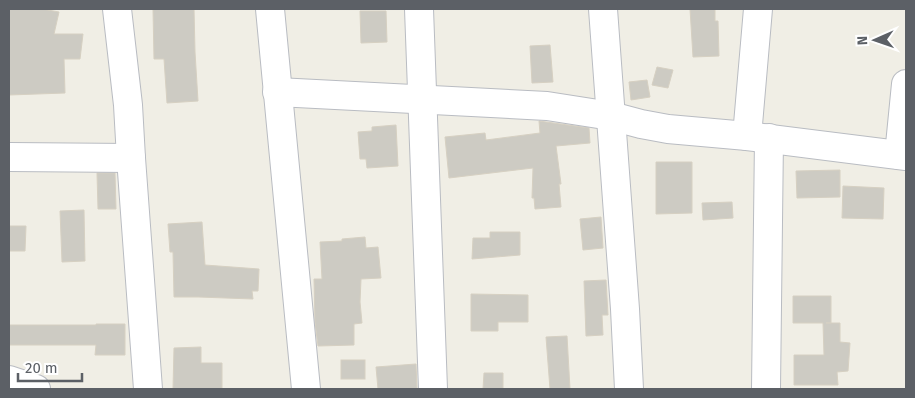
<svg xmlns="http://www.w3.org/2000/svg" width="915" height="398" viewBox="0 0 915 398" font-family="'Fira Sans',sans-serif">
<style>
.building{fill:#cdcbc3;stroke:#d6d0c2}
.lines{fill:none;stroke-linecap:round;stroke-linejoin:round}
.minor-casing{stroke:#b9bcc2;stroke-width:30}
.minor{stroke:#fff;stroke-width:28}
</style>
<rect width="100%" height="100%" fill="#f0eee5"/>
<g class="building">
<polygon points="9,9 42,9 59,12 54,34 83,34 80,59 64,59 65,93 9,95"/>
<polygon points="153,9 194,9 195,52 198,101 167,103 164,59 154,59"/>
<polygon points="690,9 715,9 715,21 718,21 719,56 693,57"/>
<polygon points="360,11 386,11 387,42 361,43"/>
<polygon points="550,45 553,82 532,83 530,46"/>
<polygon points="657,67 673,70 668,88 652,85"/>
<polygon points="647,80 650,97 631,100 629,82"/>
<polygon points="539,121 589,128 590,143 556,146 561,184 559,184 561,207 535,209 534,198 532,198 533,168 449,178 445,137 485,133 486,140 540,133"/>
<polygon points="396,125 398,166 367,168 366,159 360,159 358,132 372,131 372,127"/>
<polygon points="656,162 692,162 692,213 656,214"/>
<polygon points="840,170 840,197 797,198 796,171"/>
<polygon points="97,173 115,173 116,209 98,209"/>
<polygon points="843,186 884,188 883,219 842,218"/>
<polygon points="732,202 733,218 703,220 702,203"/>
<polygon points="84,210 85,261 62,262 60,211"/>
<polygon points="601,217 603,248 583,250 580,219"/>
<polygon points="202,222 205,265 259,269 258,291 252,291 253,299 199,297 174,297 173,252 170,252 168,224"/>
<polygon points="9,226 26,226 25,251 9,251"/>
<polygon points="490,232 520,232 520,255 472,259 473,238 490,238"/>
<polygon points="365,237 366,248 378,247 381,278 361,279 360,302 362,323 354,324 354,345 318,346 315,322 314,279 322,279 320,242 342,241 342,239"/>
<polygon points="606,280 608,315 602,315 603,335 586,336 584,281"/>
<polygon points="471,294 528,295 528,322 498,322 498,331 471,331"/>
<polygon points="793,296 831,296 831,323 826,323 840,323 840,342 850,343 848,371 837,372 838,385 794,385 794,355 824,355 823,323 793,323"/>
<polygon points="96,324 125,324 125,355 95,355 96,345 9,345 9,325 96,325"/>
<polygon points="567,336 570,389 550,389 546,337"/>
<polygon points="201,347 201,363 222,363 222,389 173,389 174,348"/>
<rect x="341" y="360" width="24" height="19"/>
<polygon points="416,364 417,389 378,389 376,367"/>
<polygon points="484,373 503,373 503,389 483,389"/>
</g>
<g class="lines">
<g class="minor-casing">
<g id="minor">
<polyline points="117,9 128,105 131,158 148,389"/>
<polyline points="270,9 306,389"/>
<polyline points="419,9 433,389"/>
<polyline points="603,9 625,309 629,389"/>
<polyline points="277,92 547,106 611,116 641,124 668,129 747,136 906,156"/>
<polyline points="747,136 758,9"/>
<polyline points="899,155 906,84"/>
<polyline points="9,157 131,158"/>
<polyline points="9,380 36,389"/>
<polyline points="766,389 769,138"/>
</g>
</g>
<use href="#minor" class="minor"/>
</g>
<rect width="915" height="398" fill="none" stroke="#5c6066" stroke-width="20"/>
<g transform="translate(875 40) rotate(268)" stroke="#ffffff" stroke-width="4" paint-order="stroke">
<path d="M0-4L9 19L0 12L-9 19Z" fill="#5c6066"/>
<text y="-8" font-size="14" font-weight="bold" text-anchor="middle" fill="#5c6066">N</text>
</g>
<path d="M18 373v8h64v-8" fill="none" stroke="#5c6066" stroke-width="2.5"/>
<text x="25" y="373" font-size="15" fill="#5c6066" stroke="#ffffff" stroke-width="4" paint-order="stroke">20 m</text>
</svg>
